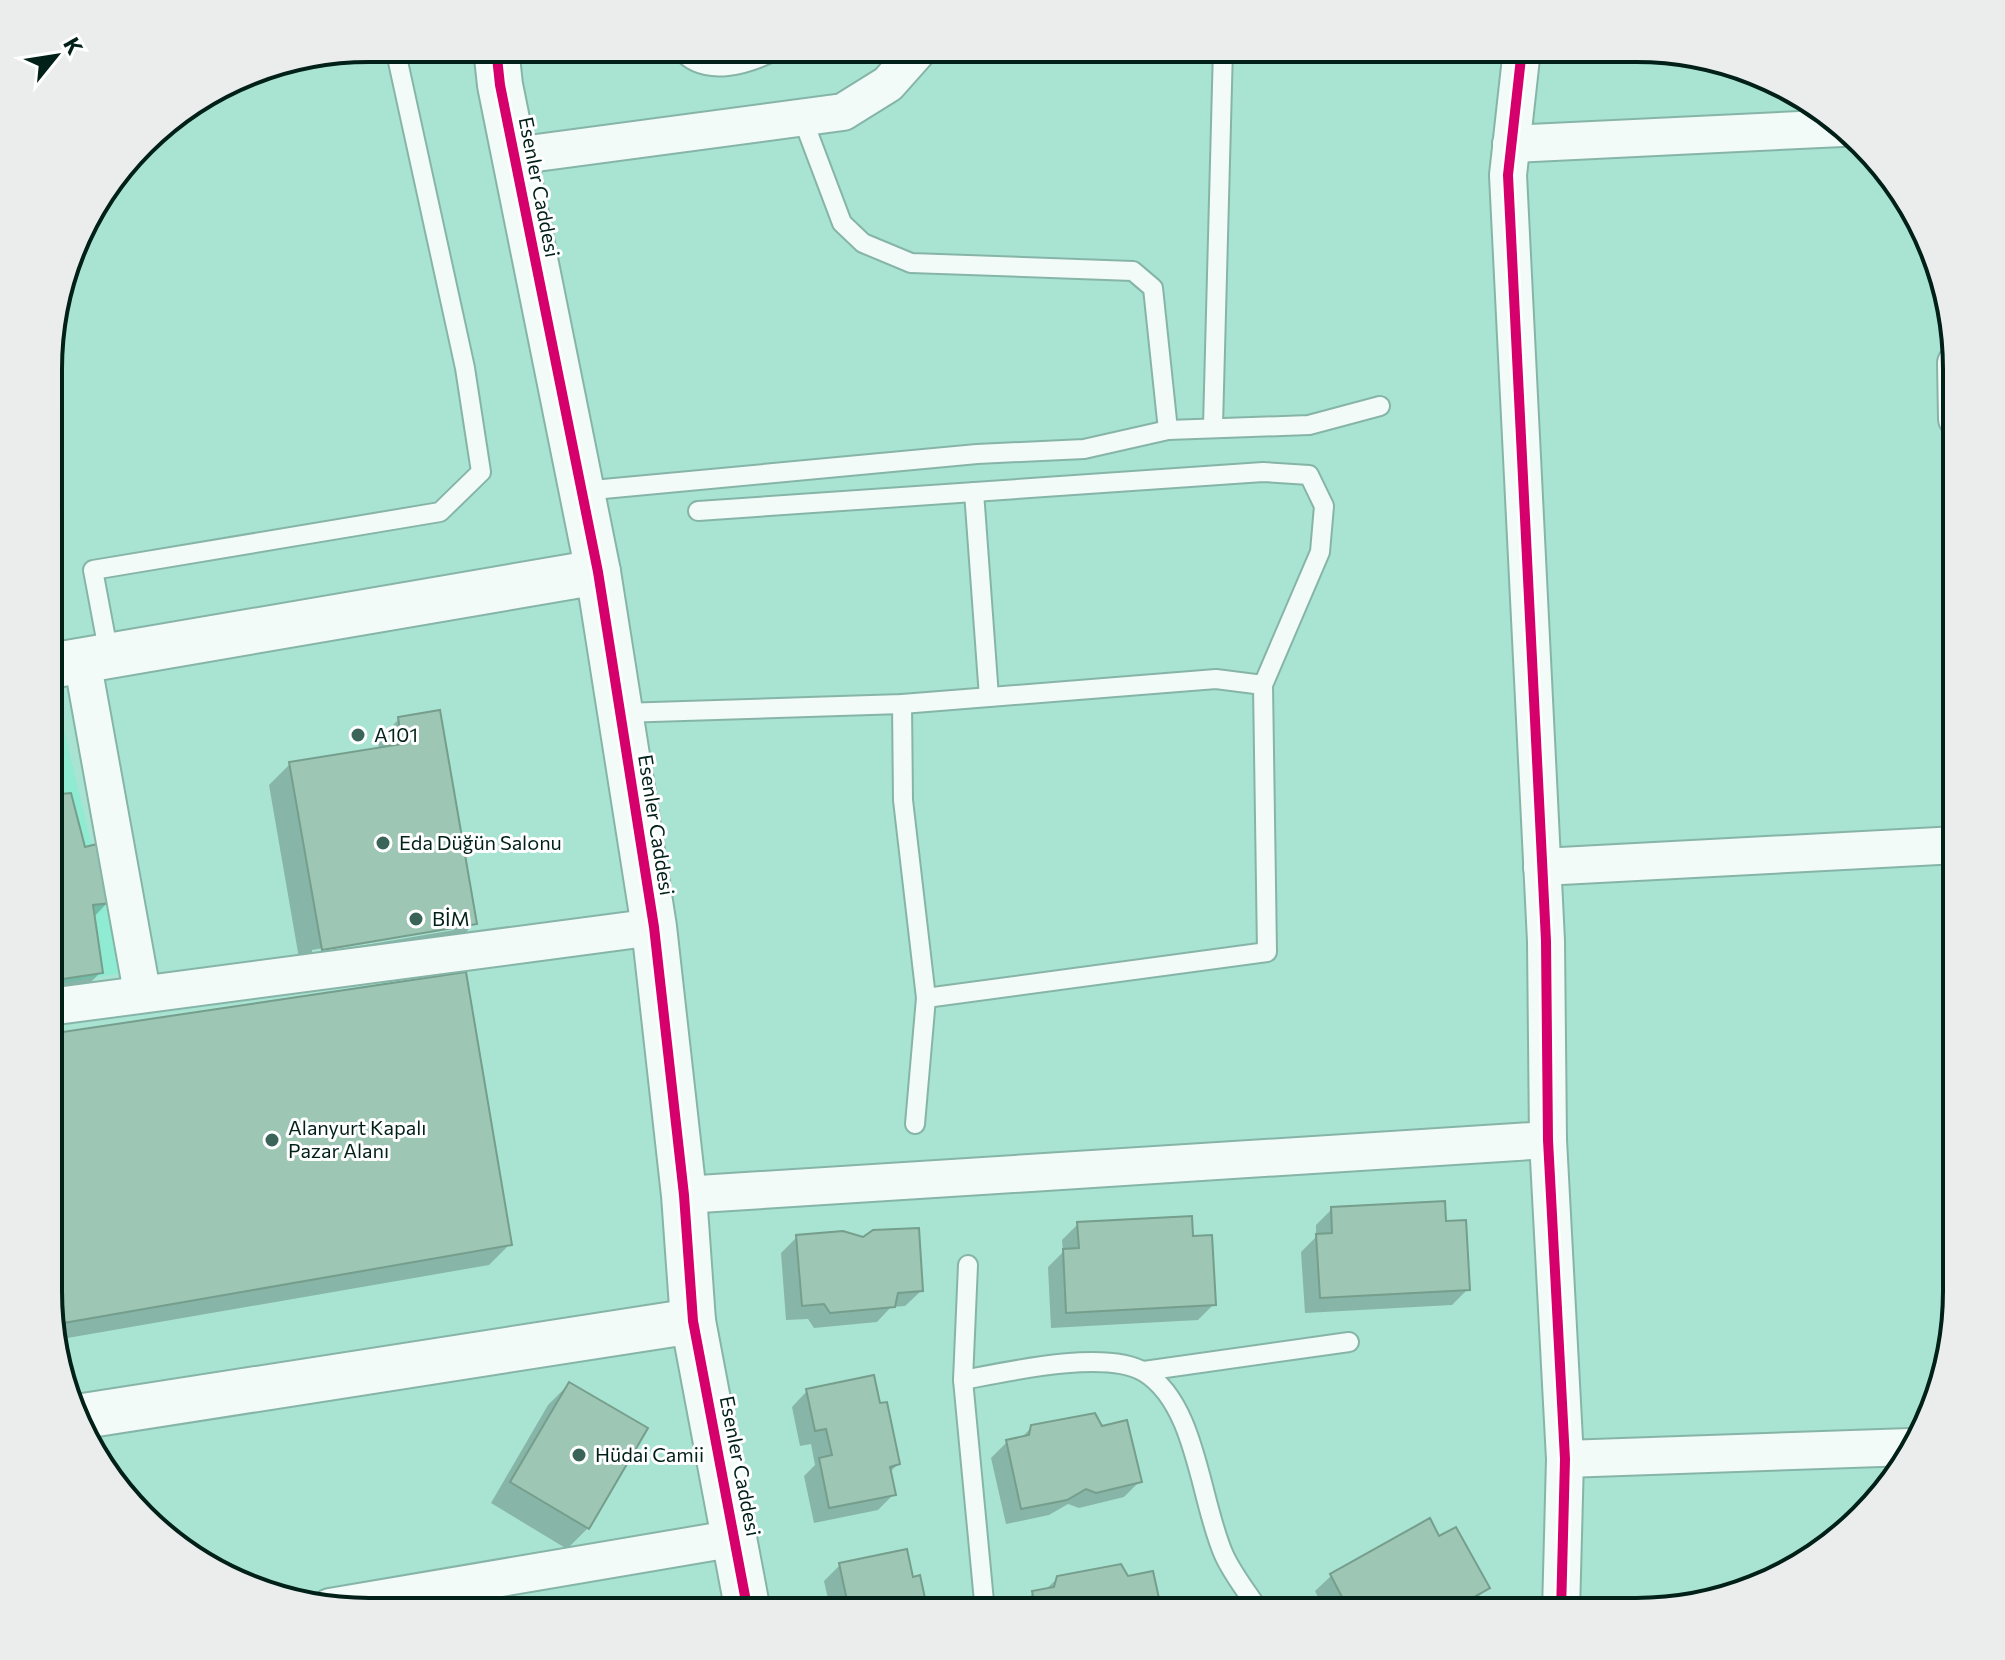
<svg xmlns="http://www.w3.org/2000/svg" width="2005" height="1660" viewBox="0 0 2005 1660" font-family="Commissioner,sans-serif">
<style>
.built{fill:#8febd1}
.shadow{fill:#0003;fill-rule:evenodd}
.building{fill:#9dc6b4;stroke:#759e8d;stroke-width:2}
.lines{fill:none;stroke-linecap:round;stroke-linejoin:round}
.service-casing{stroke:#86b5a8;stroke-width:22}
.minor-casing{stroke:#86b5a8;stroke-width:40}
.tertiary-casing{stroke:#86b5a8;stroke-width:48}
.service{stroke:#f2fbf8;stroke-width:18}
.minor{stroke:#f2fbf8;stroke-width:36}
.tertiary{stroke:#f2fbf8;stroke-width:44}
.cycleway-casing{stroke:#fff;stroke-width:15}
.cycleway{stroke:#d6006c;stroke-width:10}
.poi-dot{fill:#3b6459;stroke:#fff;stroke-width:3}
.labels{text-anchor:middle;stroke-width:6;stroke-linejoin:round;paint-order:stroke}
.street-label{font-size:20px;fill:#002018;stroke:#fff}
.poi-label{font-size:20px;fill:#002018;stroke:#fff;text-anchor:start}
.rim{fill:none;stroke:#002018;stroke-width:4}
</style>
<rect width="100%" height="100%" fill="#a9e3d2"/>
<polygon class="built" points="59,709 122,973 49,985 50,711"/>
<g class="shadow">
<path d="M399,719l76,204 -21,21 -153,26 -32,-185 21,-21 89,-15 -1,-9zM454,926v4l-142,24v-4z"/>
<polygon points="70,795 83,849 108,902 93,918 101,972 85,988 49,994 50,798"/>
<polygon points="49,1036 510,1244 489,1265 56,1340 49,1312"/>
<polygon points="1332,1209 1444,1223 1468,1289 1452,1305 1305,1313 1301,1252 1316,1237 1316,1225"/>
<polygon points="1078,1224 1191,1238 1214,1304 1198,1320 1051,1328 1048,1267 1063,1252 1062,1240"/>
<polygon points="797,1237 864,1239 921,1291 905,1306 891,1307 877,1322 814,1328 808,1319 786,1320 781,1253"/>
<polygon points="569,1384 588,1528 567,1549 491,1503 548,1405"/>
<polygon points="807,1391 879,1406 898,1464 889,1473 894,1494 878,1510 814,1523 804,1476 815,1465 811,1444 800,1446 792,1407"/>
<polygon points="1032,1427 1140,1481 1124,1497 1079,1508 1068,1504 1049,1515 1006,1524 991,1458 1007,1442 1020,1439"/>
<polygon points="1429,1521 1438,1539 1488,1587 1472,1603 1456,1612 1325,1612 1315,1591 1331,1576"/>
<polygon points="840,1565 926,1612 831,1612 824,1581"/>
<polygon points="1058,1578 1160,1612 1018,1612 1033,1593 1045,1590"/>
</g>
<g class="building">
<polygon points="440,710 477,924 322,950 289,762 402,744 398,717"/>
<polygon points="71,793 85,847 101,843 111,903 93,905 103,973 49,981 50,795"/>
<polygon points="466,972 512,1245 52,1325 49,1312 49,1034"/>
<polygon points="1445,1201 1446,1221 1466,1220 1470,1290 1320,1298 1316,1234 1332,1233 1331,1207"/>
<polygon points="1192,1216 1193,1236 1212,1235 1216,1305 1066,1313 1063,1249 1079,1248 1077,1222"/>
<polygon points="919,1228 923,1291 898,1293 895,1307 830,1313 824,1304 802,1306 796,1235 843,1231 863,1237 873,1230"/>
<polygon points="874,1375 880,1403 887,1402 900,1464 890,1467 896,1495 829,1508 819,1458 832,1455 826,1429 815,1431 806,1389"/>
<polygon points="569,1382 648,1428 589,1529 510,1482"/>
<polygon points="1095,1413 1102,1426 1127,1420 1142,1482 1096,1493 1086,1489 1067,1500 1021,1509 1006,1440 1029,1435 1031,1425"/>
<polygon points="1430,1518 1439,1536 1456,1527 1490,1588 1447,1612 1332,1612 1329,1605 1342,1597 1330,1574"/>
<polygon points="907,1549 913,1577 920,1575 928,1612 861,1612 859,1603 848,1605 839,1563"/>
<polygon points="1121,1564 1128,1576 1153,1571 1162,1612 1036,1612 1032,1591 1054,1587 1057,1576"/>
</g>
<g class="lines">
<g class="service-casing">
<g id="service">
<path d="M679,48c25,32 71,16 101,0"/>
<polyline points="802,117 842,223 863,243 911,263 1133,271 1153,288 1168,430"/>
<polyline points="1213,426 1223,48"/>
<polyline points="582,491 977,454 1084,449 1168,430 1309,425 1380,406"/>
<polyline points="974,492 989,697"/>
<polyline points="109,655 93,570 440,512 481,472 465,368 395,48"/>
<polyline points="902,704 903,800 926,998 915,1124"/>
<polyline points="621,713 902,704 1216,679 1263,685 1320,552 1324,506 1309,475 1263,472 698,511"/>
<polyline points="926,998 1267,952 1263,685"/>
<polyline points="968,1265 963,1380 985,1612"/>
<polyline points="1144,1371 1349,1342"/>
<path d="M963,1380c43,-8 142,-31 181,-8 53,32 56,130 80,183 9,20 24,38 36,57"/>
</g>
</g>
<g class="minor-casing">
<g id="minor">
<polyline points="1522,49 1508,175 1546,941 1548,1140 1565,1459 1561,1612"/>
<polyline points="1511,144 1842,128"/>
<polyline points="514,156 843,112 888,84 920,48"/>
<polyline points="1956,363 1957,419"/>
<polyline points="82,660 142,992"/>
<polyline points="1542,867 1957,845"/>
<polyline points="49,1007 654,927"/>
<polyline points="684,1195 1548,1140"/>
<polyline points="1565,1459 1910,1447"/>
<polyline points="330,1607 736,1538"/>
</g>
</g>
<g class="tertiary-casing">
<g id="tertiary">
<polyline points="496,48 500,85 598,572 654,927 684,1195 693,1321 748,1612"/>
<polyline points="50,666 598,572"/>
<polyline points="77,1417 693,1321"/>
</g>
</g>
<use href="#service" class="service"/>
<use href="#minor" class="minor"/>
<use href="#tertiary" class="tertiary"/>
<g class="cycleway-casing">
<g id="cycleway">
<polyline points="496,48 500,85 598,572 654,927 684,1195 693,1321 748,1612"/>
<polyline points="1522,49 1508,175 1546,941 1548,1140 1565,1459 1561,1612"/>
</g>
</g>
<use href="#cycleway" class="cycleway"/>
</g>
<g class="poi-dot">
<circle cx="358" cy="735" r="8"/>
<circle cx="383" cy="843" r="8"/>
<circle cx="416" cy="919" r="8"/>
<circle cx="272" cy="1140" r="8"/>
<circle cx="579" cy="1455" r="8"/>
</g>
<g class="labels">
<g class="street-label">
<text transform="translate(539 187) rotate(79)" y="7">Esenler Caddesi</text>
<text transform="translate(656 825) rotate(81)" y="7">Esenler Caddesi</text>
<text transform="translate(740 1466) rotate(79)" y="7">Esenler Caddesi</text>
</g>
<g class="poi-label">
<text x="374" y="742">A101</text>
<text x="399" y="850">Eda Düğün Salonu</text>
<text x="432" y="926">BİM</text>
<text x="288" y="1135">Alanyurt Kapalı<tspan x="288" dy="23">Pazar Alanı</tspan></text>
<text x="595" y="1462">Hüdai Camii</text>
</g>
</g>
<path d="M0 0H2005V1660H0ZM369 62H1636A307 307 0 0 1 1943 369V1291A307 307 0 0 1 1636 1598H369A307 307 0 0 1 62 1291V369A307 307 0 0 1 369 62Z" fill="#ebeded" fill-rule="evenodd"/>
<path class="rim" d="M369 62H1636A307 307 0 0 1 1943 369V1291A307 307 0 0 1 1636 1598H369A307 307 0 0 1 62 1291V369A307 307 0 0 1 369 62Z"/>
<g transform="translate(56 56) rotate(60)" stroke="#ffffff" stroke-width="6" paint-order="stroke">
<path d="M0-6L14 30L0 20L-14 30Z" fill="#002018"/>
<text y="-12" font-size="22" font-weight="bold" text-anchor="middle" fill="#002018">K</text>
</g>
</svg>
